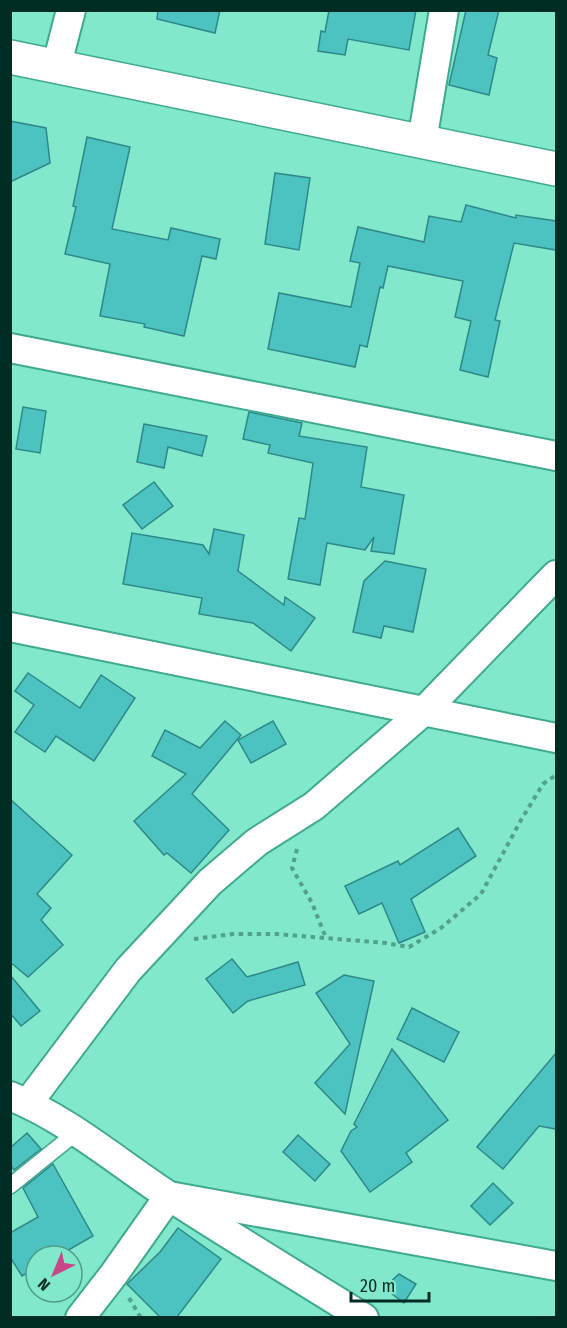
<svg xmlns="http://www.w3.org/2000/svg" width="567" height="1328" viewBox="0 0 567 1328" font-family="'Fira Sans Condensed',sans-serif">
<style>
.building{fill:#4dc3c1;stroke:#2d8887;stroke-width:1.5}
.lines{fill:none;stroke-linecap:round;stroke-linejoin:round}
.service-casing{stroke:#40aa90;stroke-width:18}
.minor-casing{stroke:#40aa90;stroke-width:32}
.tertiary-casing{stroke:#40aa90;stroke-width:36}
.path{stroke:#51a18c;stroke-width:4;stroke-dasharray:4.5 4.5;stroke-linecap:butt}
.service{stroke:#fff;stroke-width:15}
.minor{stroke:#fff;stroke-width:28}
.tertiary{stroke:#fff;stroke-width:33}
</style>
<rect width="100%" height="100%" fill="#82e8cc"/>
<g class="building">
<polygon points="158,10 220,10 215,33 157,19"/>
<polygon points="329,10 416,10 409,50 348,39 345,55 318,51 321,31 325,32"/>
<polygon points="466,10 499,10 488,55 497,58 489,95 449,85"/>
<polygon points="10,121 46,128 50,163 10,182"/>
<polygon points="87,137 130,147 112,229 168,240 171,228 220,239 216,259 202,256 184,336 144,327 145,324 100,316 110,264 65,254 76,207 73,206"/>
<polygon points="275,173 310,178 299,250 265,244"/>
<polygon points="466,205 516,218 516,215 556,221 556,250 514,243 495,320 500,321 488,377 460,370 471,321 455,317 463,281 388,266 383,288 380,287 367,347 360,345 355,367 268,349 279,293 351,307 360,263 350,261 358,227 424,242 429,216 461,222"/>
<polygon points="23,407 46,411 40,453 16,449"/>
<polygon points="249,412 302,423 299,436 367,447 361,487 404,495 394,554 371,551 374,537 365,550 327,543 320,585 288,579 299,518 305,519 313,463 268,453 270,445 243,439"/>
<polygon points="144,424 207,436 202,456 168,447 164,468 137,462"/>
<polygon points="154,482 173,506 142,529 123,505"/>
<polygon points="214,529 244,535 238,571 284,605 285,597 315,618 291,651 253,623 199,614 202,598 123,584 132,533 203,545 209,554"/>
<polygon points="385,561 426,569 413,632 384,626 381,638 353,632 364,581"/>
<polygon points="28,673 80,708 101,675 135,698 94,761 56,736 45,752 15,732 34,705 15,691"/>
<polygon points="225,721 241,735 192,794 229,830 191,873 167,853 164,855 134,821 186,774 152,756 165,730 200,748"/>
<polygon points="273,721 286,744 251,763 238,740"/>
<polygon points="10,799 72,855 37,894 51,908 41,920 63,945 28,977 10,962"/>
<polygon points="458,828 476,856 411,899 425,932 399,943 382,903 359,914 345,886 398,861 400,865"/>
<polygon points="232,959 247,977 298,962 305,985 248,1001 233,1013 206,979"/>
<polygon points="10,975 40,1011 21,1026 10,1013"/>
<polygon points="344,975 374,981 345,1114 315,1083 350,1044 316,993"/>
<polygon points="412,1008 459,1032 444,1062 397,1039"/>
<polygon points="392,1049 448,1120 406,1153 412,1162 370,1192 341,1151 351,1131 357,1127 354,1124"/>
<polygon points="556,1053 556,1129 539,1126 503,1169 477,1147"/>
<polygon points="27,1133 41,1149 14,1170 10,1164 10,1148"/>
<polygon points="298,1135 330,1164 315,1181 283,1152"/>
<polygon points="53,1164 93,1236 58,1256 36,1256 36,1268 22,1276 10,1257 10,1233 38,1217 23,1188"/>
<polygon points="493,1183 513,1203 490,1225 471,1206"/>
<polygon points="178,1228 221,1259 177,1317 160,1317 127,1284 160,1252"/>
<polygon points="399,1274 416,1284 404,1303 384,1288"/>
</g>
<g class="lines">
<g class="service-casing">
<polyline id="service" points="10,1186 77,1132"/>
</g>
<g class="minor-casing">
<g id="minor">
<polyline points="56,68 71,10"/>
<polyline points="422,141 444,10"/>
<polyline points="10,348 556,456"/>
<polyline points="10,627 556,738"/>
<path d="M10,1096c59,24 107,66 159,100 64,42 130,81 195,122"/>
<polyline points="28,1103 128,970 210,882 257,842 314,806 424,711 556,575"/>
<polyline points="80,1318 114,1274 169,1196 556,1266"/>
</g>
</g>
<g class="tertiary-casing">
<polyline id="tertiary" points="10,57 556,169"/>
</g>
<g class="path">
<polyline points="297,849 292,868 312,903 326,938"/>
<polyline points="194,939 233,934 276,934 386,943 409,947 441,928 481,894 521,820 543,784 556,775"/>
<polyline points="129,1298 141,1318"/>
</g>
<use href="#service" class="service"/>
<use href="#minor" class="minor"/>
<use href="#tertiary" class="tertiary"/>
</g>
<rect width="567" height="1328" fill="none" stroke="#002d23" stroke-width="24"/>
<g transform="translate(54 1274) rotate(223)"><circle r="28" fill="#82e8cc" stroke="#4e9d88" stroke-width="1.5"/>
<path d="M0-4.5L10 22L0 15L-10 22Z" fill="#ca4587"/>
<text y="-9" font-size="16" font-weight="bold" text-anchor="middle" fill="#002d23">N</text>
</g>
<path d="M351 1292v9h78v-9" fill="none" stroke="#002d23" stroke-width="3"/>
<text x="360" y="1292" font-size="18" fill="#002d23" stroke="#82e8cc" stroke-width="4.5" paint-order="stroke">20 m</text>
</svg>
